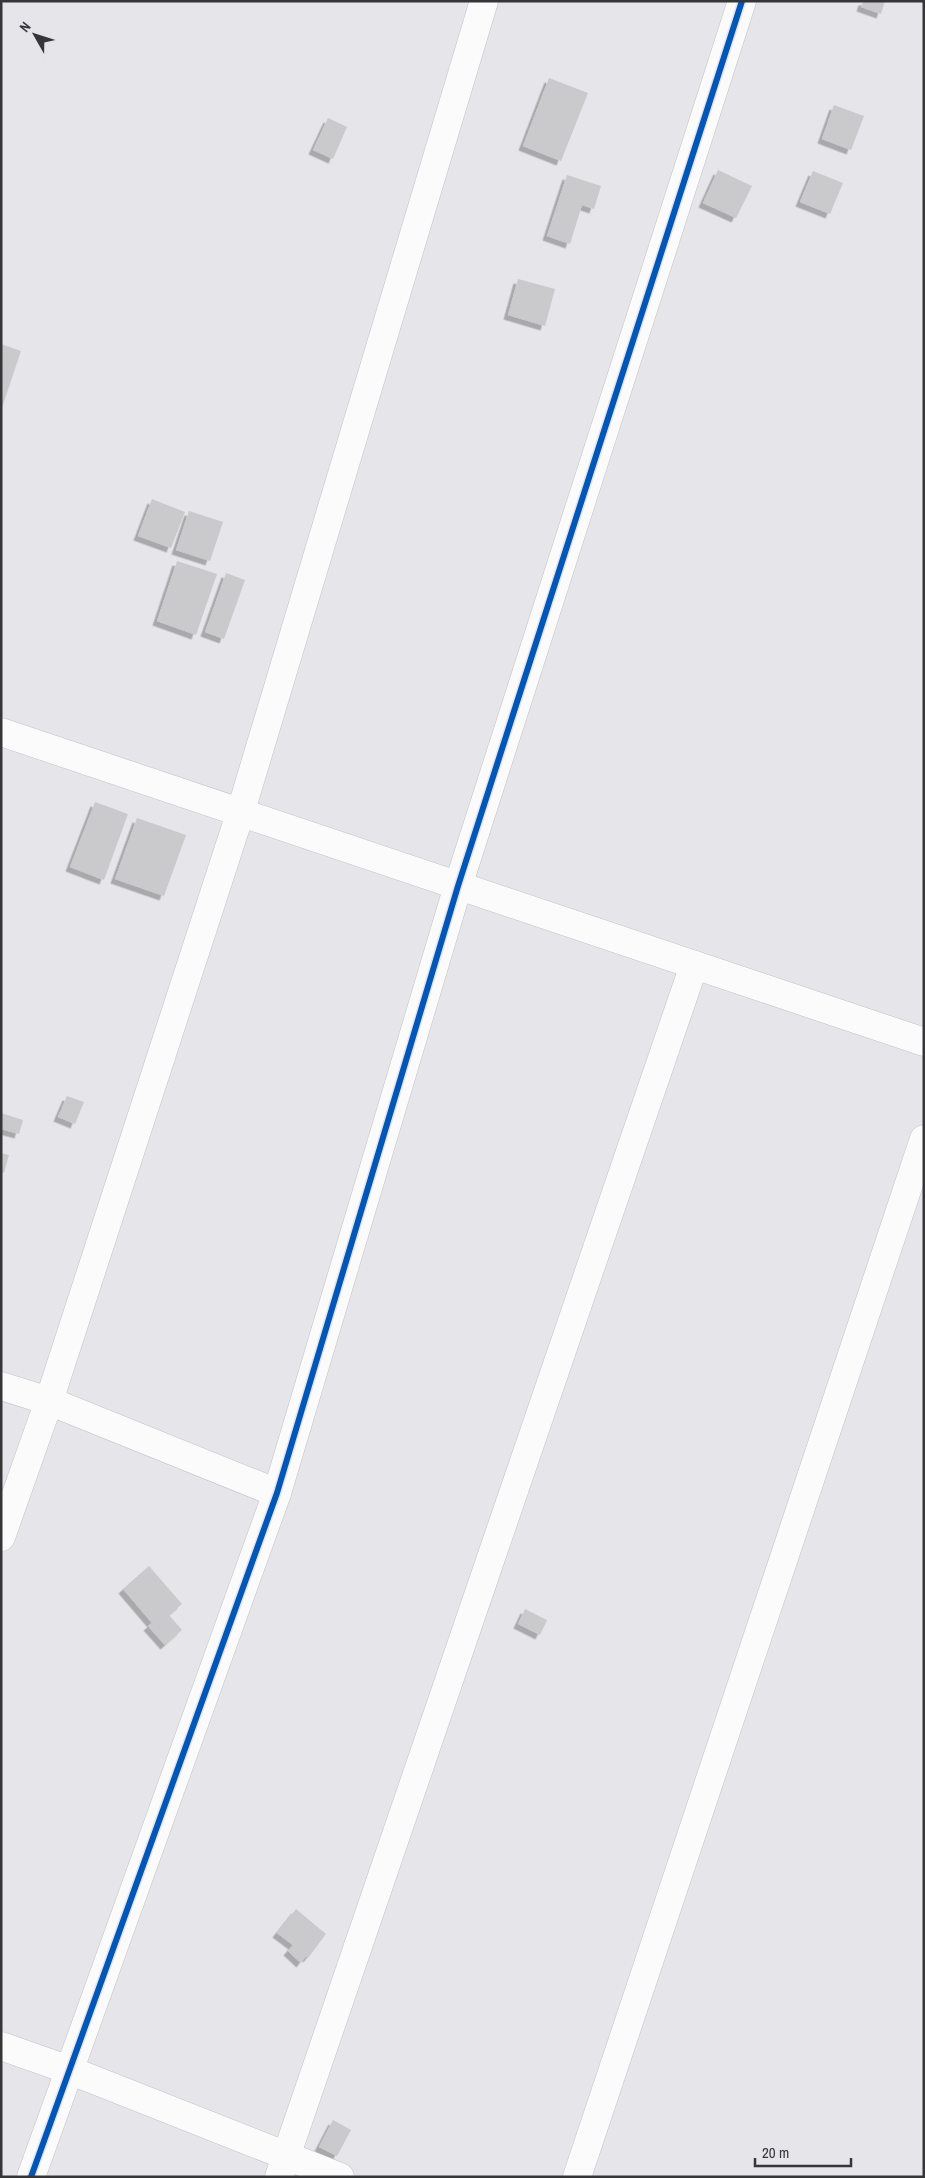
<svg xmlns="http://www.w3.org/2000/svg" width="925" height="2178" viewBox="0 0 925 2178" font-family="'Archivo Narrow',sans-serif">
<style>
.building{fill:#cac9cc;filter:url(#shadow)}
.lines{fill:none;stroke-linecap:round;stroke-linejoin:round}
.minor-casing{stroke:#c3c2c5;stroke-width:29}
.minor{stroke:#fbfbfc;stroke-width:28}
.cycleway-casing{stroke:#e5e3eb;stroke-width:9}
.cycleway{stroke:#0057b8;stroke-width:6}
</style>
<defs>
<filter id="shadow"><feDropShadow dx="-4.5" dy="4.5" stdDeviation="0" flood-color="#0004"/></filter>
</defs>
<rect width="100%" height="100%" fill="#e6e5e9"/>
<g class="building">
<polygon points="863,1 885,1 881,14 861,7"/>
<polygon points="549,78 588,93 561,161 523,146"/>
<polygon points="834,105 864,116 851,150 822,139"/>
<polygon points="328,118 347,127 333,159 313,150"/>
<polygon points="718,170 752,186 736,218 703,203"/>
<polygon points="813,171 843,183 830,214 800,202"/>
<polygon points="567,175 601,186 594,209 582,205 570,244 547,236"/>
<polygon points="518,279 555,289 545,326 508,315"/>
<polygon points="1,344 21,351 2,408 1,408"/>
<polygon points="152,499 185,512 171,548 138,536"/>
<polygon points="189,511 223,522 210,561 176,550"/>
<polygon points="177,561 217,574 196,635 157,621"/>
<polygon points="226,573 245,580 224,639 205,632"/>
<polygon points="95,802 128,814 104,880 70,867"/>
<polygon points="137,818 186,835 164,896 115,879"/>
<polygon points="67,1096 84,1102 75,1124 58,1117"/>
<polygon points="1,1113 23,1120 19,1134 1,1129"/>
<polygon points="1,1153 9,1155 4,1173 1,1172"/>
<polygon points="149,1566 182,1604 169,1615 182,1630 165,1645 148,1626 152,1623 123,1589"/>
<polygon points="525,1609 547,1620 540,1635 518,1624"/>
<polygon points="296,1909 326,1934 308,1958 306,1956 301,1963 288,1951 293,1945 277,1933"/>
<polygon points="333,2120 351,2130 337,2156 319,2147"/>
</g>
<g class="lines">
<g class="minor-casing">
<g id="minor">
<polyline points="1,732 924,1042"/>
<polyline points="1,1386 49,1401 277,1493"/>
<polyline points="1,1537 49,1401 240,814 484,1"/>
<polyline points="1,2046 69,2070 340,2177"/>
<polyline points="31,2177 277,1493 458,886 742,1"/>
<polyline points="279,2177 694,965"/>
<polyline points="577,2177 924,1139"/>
</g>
</g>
<use href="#minor" class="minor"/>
<g class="cycleway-casing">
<polyline id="cycleway" points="31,2177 277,1493 458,886 742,1"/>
</g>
<use href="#cycleway" class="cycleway"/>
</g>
<rect width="925" height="2178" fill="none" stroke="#363639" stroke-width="5"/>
<g transform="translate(35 35) rotate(309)" stroke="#e5e3eb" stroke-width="4" paint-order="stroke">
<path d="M0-4L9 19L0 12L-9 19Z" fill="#363639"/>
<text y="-8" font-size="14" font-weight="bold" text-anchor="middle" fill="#363639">N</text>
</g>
<path d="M755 2158v8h96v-8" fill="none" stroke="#363639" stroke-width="2.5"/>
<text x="762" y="2158" font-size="15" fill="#363639" stroke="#e5e3eb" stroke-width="4" paint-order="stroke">20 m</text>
</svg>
